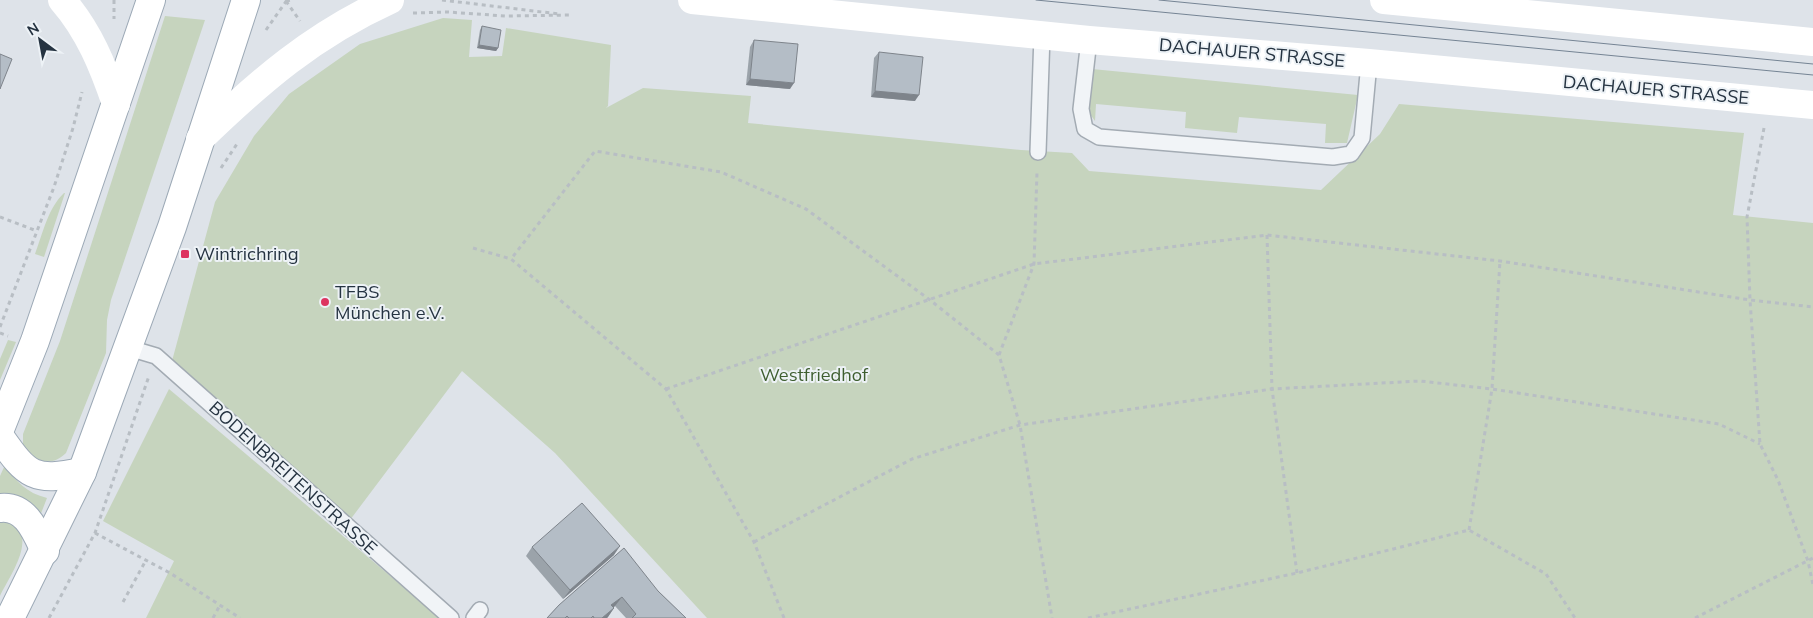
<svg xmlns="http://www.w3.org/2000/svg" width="1813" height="618" viewBox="0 0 1813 618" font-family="Mulish,sans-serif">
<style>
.green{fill:#c6d4be}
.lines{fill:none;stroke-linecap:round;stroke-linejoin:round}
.lane-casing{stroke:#a3abb3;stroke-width:18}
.primary-casing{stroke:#9ca9b6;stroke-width:30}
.path{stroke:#b8bec4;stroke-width:3;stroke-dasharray:4 4;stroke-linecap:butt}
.lane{stroke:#f1f4f7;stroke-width:15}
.secondary{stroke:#fff;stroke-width:28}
.primary{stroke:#fff;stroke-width:28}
.tram{stroke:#758494;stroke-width:1}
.wall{fill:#9ba3aa}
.shaded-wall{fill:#7e848b}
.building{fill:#b4bdc6;stroke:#7e848b}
.poi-dot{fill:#dd3460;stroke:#edf2f6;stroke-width:2}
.labels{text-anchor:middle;stroke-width:4;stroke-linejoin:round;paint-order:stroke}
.street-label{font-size:18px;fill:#253341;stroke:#edf2f6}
.poi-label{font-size:18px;fill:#253341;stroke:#edf2f6;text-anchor:start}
.park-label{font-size:18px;fill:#3f5f31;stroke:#edf2f6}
</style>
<rect width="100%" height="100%" fill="#dee3e9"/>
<g class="green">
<path d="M165,16l40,4 -94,280 -4,20 -1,33 -40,100c-15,15 -31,9 -43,-7v-12l37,-93z"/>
<polygon points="443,18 472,20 469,57 502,56 506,28 611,45 608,106 606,108 643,88 751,96 748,123 1021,150 1072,153 1089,171 1321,190 1380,134 1399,104 1744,133 1733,215 1813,223 1813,618 707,618 555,453 462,371 350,520 172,361 215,202 254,136 289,94 360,44"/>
<polygon points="1092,69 1358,95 1347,143 1325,143 1326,124 1239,117 1237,133 1185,128 1186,112 1096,104 1095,121 1087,110"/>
<path d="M64,193h1l-21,64 -9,-3c8,-21 13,-46 29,-61z"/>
<polygon points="8,340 16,342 0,380 0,359"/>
<polygon points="169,389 440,618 146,618 174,561 103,521"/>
<path d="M5,465c11,17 22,28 42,33l-7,18 -19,-18 -21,-4v-18z"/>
<path d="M0,517c44,12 12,55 0,79z"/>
</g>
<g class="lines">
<g class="lane-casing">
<g id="lane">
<polyline points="1089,40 1081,109 1085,129 1099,137 1333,157 1351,154 1362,138 1369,63"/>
<polyline points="1038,152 1042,35"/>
<polyline points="129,348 156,356 451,618"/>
<polyline points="474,618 480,610"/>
</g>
</g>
<g class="primary-casing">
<g id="primary">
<polyline points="0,429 35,341 151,0"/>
<path d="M0,437c27,39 34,45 82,35"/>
<path d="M0,508c26,-3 36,24 45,43"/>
<polyline points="10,618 82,472 172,227 246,0"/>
</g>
</g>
<g class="path">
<polyline points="114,0 114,19"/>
<polyline points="442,0 559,14"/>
<polyline points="286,1 300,21"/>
<polyline points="286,1 292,0"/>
<polyline points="413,13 448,12 505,16 572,15"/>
<polyline points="266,30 287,0"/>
<polyline points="1764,128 1747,217 1750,300 1760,444 1778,480 1808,561 1813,585"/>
<polyline points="221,168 237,144"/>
<polyline points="0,217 37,231"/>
<polyline points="1267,235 1272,389 1297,573"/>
<polyline points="473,248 511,259"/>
<polyline points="0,327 54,187 73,128 82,92"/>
<polyline points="0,333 8,336"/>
<polyline points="999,355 1034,264 1037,172"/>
<polyline points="666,389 1034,264 1267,235 1500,261 1750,300 1813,307"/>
<polyline points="1469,530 1492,389 1500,261"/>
<polyline points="95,533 170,573 240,618"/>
<polyline points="754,542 912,459 1020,425 1272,389 1420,381 1492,389 1719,424 1760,444"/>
<polyline points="123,602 146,560"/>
<polyline points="49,618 95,533 149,376"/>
<polyline points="213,618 220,605"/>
<polyline points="784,618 754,542 666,389 511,259 595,151 721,172 806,209 930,300 999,355 1020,425 1052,618"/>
<polyline points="1088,618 1297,573 1469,530 1546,574 1575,618"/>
<polyline points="1695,618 1813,558"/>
</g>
<use href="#lane" class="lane"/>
<g class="secondary">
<path d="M62,0c27,31 41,66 54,104"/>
<polyline points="692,0 1089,40 1369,63 1813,105"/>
<polyline points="1384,0 1813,42"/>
<path d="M200,139c60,-58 113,-104 190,-139"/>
</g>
<use href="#primary" class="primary"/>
<g class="tram">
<polyline points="1036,0 1813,75"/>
<polyline points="1159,0 1813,64"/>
</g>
</g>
<g class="wall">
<polygon points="482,26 498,48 496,51 477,48 480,30"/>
<polygon points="754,40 790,89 746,85 750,47"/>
<polygon points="879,52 915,101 871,97 874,58"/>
<polygon points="532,547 614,555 563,599 526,556"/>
<polygon points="658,591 686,618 626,618 615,606 613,608 614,608 607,618 547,618 559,605"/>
</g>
<g class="shaded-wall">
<polygon points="479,45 498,48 496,51 477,48"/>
<polygon points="750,79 794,83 790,89 746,85"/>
<polygon points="875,91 919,95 915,101 871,97"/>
<polygon points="620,546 614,555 563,599 570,590"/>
<polygon points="622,597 615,606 605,614 611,605"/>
<polygon points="614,608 608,617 607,618 602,618"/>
</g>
<g class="building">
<polygon points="482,26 501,30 498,48 479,45"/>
<polygon points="754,40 798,44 794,83 750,79"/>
<polygon points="879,52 923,57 919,95 875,91"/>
<polygon points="0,54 12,59 0,89"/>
<polygon points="582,503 620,546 570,590 532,547"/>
<polygon points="624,548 658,591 686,618 632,618 636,614 622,597 611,605 614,608 602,618 594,618 593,616 591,618 569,618 567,616 565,618 547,618 559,605"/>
</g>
<g class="poi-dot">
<rect x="180" y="249" width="10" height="10" rx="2.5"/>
<circle cx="325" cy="302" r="5"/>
</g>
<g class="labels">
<g class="street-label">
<text transform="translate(1252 53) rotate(5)" y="6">DACHAUER STRASSE</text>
<text transform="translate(1656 90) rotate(5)" y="6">DACHAUER STRASSE</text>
<text transform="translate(293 478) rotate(42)" y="6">BODENBREITENSTRASSE</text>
</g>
<g class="poi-label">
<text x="195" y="260">Wintrichring</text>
<text x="335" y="298">TFBS<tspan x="335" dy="21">München e.V.</tspan></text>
</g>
<g class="park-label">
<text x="814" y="381">Westfriedhof</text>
</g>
</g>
<g transform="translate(40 40) rotate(328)" stroke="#edf2f6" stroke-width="4" paint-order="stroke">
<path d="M0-4L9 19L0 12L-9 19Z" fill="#253341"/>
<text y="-8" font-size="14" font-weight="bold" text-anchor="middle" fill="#253341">N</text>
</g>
</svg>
